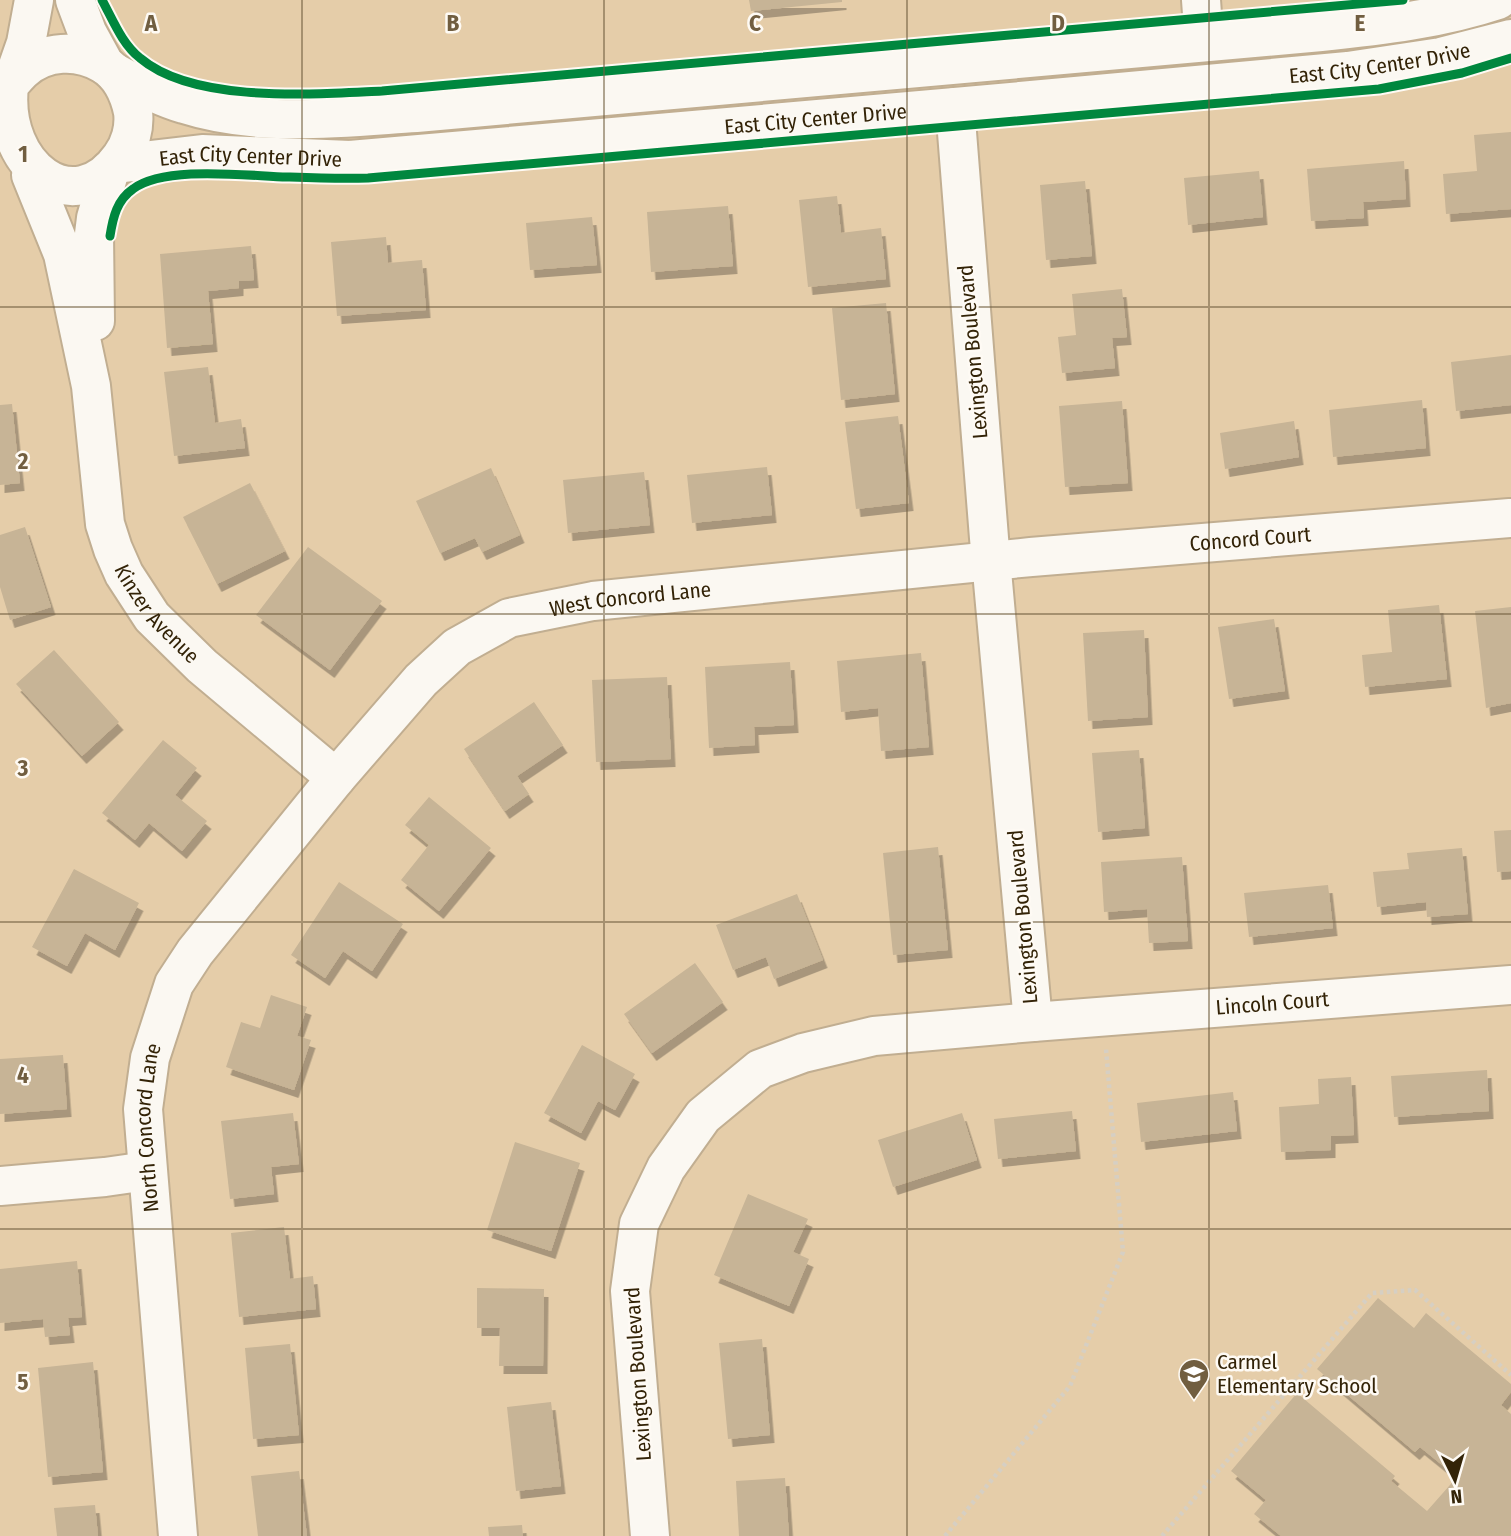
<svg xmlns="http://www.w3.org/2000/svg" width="1511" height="1536" viewBox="0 0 1511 1536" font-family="'Fira Sans Condensed',sans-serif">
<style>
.building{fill:#c7b496;filter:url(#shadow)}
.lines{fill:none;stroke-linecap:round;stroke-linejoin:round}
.minor-casing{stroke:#c1ae91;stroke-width:42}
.path{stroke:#d6cfc3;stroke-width:4.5;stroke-dasharray:3.5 3.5;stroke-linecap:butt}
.minor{stroke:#fbf8f2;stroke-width:38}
.cycleway-casing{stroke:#fefaf4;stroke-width:13}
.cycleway{stroke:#00873e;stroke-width:9}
.grid{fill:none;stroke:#715e40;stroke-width:2;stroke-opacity:0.55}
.labels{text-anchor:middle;stroke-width:5;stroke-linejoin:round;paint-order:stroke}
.street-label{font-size:21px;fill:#332307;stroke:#fefaf4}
.poi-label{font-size:21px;fill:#332307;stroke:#fefaf4;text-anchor:start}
.grid-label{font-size:23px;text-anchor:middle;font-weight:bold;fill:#715e40;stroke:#fefaf4;stroke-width:5;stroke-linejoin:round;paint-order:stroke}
</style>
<defs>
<filter id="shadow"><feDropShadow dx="4.5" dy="8" stdDeviation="0" flood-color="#0004"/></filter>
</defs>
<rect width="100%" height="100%" fill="#e5cda9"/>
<g class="building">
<polygon points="749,0 842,0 842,2 751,11"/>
<polygon points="1511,132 1511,209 1446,214 1443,174 1477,171 1474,135"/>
<polygon points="1404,161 1406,199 1363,202 1364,218 1311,221 1307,169"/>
<polygon points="1259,171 1263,217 1188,225 1184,178"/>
<polygon points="1085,181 1092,256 1046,260 1040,185"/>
<polygon points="837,196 841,233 881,228 886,279 808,287 799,200"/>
<polygon points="728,206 733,266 651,272 647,212"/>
<polygon points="592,217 597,265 530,270 526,223"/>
<polygon points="386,237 388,263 422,260 426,310 337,316 331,242"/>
<polygon points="251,246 254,280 239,281 239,288 208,291 213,344 167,348 160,254"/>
<polygon points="1122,289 1127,337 1112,338 1115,368 1062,373 1058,337 1076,335 1072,294"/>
<polygon points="886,303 895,394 841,400 832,308"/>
<polygon points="1511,355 1511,405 1456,411 1451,362"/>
<polygon points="208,367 215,423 241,419 245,448 174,456 164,372"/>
<polygon points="1422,400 1426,448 1333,457 1329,410"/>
<polygon points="1122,401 1128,483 1065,487 1059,406"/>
<polygon points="12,404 20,483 0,485 0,405"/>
<polygon points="898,416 909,503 856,509 845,422"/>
<polygon points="1294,421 1299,457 1225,469 1220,433"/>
<polygon points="767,467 772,515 692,523 687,475"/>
<polygon points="491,468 520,535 482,552 475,538 440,553 416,501"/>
<polygon points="644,472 650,525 568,533 563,480"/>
<polygon points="250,483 285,551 217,584 183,517"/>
<polygon points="25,527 51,607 10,620 0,587 0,535"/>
<polygon points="308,547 382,601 330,670 256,615"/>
<polygon points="1439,605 1447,679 1365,687 1362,655 1392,652 1388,610"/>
<polygon points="1511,607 1511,703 1486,708 1475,611"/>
<polygon points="1274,619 1285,691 1229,699 1218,627"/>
<polygon points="1144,630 1148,717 1088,721 1083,633"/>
<polygon points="54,650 119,722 82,756 16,684"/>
<polygon points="921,653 929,747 881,751 878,708 841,712 837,661"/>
<polygon points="790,662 794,725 754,727 755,745 709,748 705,667"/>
<polygon points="667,677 671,759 596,762 592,680"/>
<polygon points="534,702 563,745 517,776 529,794 505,811 464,749"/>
<polygon points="163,740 197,768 175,795 207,821 182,851 149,823 135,840 102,813"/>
<polygon points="1139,750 1145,828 1098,832 1092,753"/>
<polygon points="429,797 491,848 439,911 401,880 429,845 405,825"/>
<polygon points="1511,830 1511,871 1497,872 1494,831"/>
<polygon points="938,847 948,950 893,955 883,853"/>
<polygon points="1462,848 1468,914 1427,917 1426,902 1377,907 1373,872 1409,869 1407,853"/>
<polygon points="1182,857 1188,941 1149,943 1147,909 1104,912 1101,862"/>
<polygon points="74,869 139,903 115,950 85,933 67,966 32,947"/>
<polygon points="339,882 403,924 372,971 343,951 325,978 291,955"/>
<polygon points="1328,885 1333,928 1249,937 1244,893"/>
<polygon points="797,894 823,960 774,979 766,957 733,970 716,925"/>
<polygon points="695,963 723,1002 652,1053 624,1014"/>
<polygon points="271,995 307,1007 297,1036 311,1040 294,1090 226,1067 241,1022 260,1028"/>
<polygon points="582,1045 635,1074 615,1110 598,1101 581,1133 544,1113"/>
<polygon points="63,1055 67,1109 0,1114 0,1059"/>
<polygon points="1487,1070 1489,1111 1394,1117 1391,1076"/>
<polygon points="1351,1077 1354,1135 1331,1136 1331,1150 1281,1152 1279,1107 1319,1104 1318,1079"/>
<polygon points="1233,1092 1237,1131 1141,1142 1137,1103"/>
<polygon points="1072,1111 1076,1151 998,1159 994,1119"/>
<polygon points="293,1113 299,1164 271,1167 274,1194 230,1199 221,1121"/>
<polygon points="962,1113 977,1160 893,1187 878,1140"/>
<polygon points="515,1142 580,1163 551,1251 487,1230"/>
<polygon points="748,1194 808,1219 793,1252 809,1259 789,1306 714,1275"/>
<polygon points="284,1227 290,1279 313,1276 316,1309 239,1317 231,1233"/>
<polygon points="77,1261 82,1317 68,1318 70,1335 45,1337 43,1319 0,1323 0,1269"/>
<polygon points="477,1288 544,1289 543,1366 499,1366 500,1328 477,1328"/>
<polygon points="1378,1298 1414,1328 1426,1313 1511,1384 1511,1392 1501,1405 1511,1414 1511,1536 1281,1536 1254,1514 1266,1500 1231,1471 1297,1393 1395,1476 1391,1481 1427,1511 1457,1477 1420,1447 1415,1452 1317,1369"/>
<polygon points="762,1339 770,1435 728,1439 719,1343"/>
<polygon points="290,1344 299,1435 253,1439 245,1348"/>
<polygon points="93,1362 103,1472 48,1477 38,1368"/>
<polygon points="551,1402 561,1486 516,1491 507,1407"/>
<polygon points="299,1471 307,1536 258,1536 251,1476"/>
<polygon points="785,1478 789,1536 739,1536 736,1481"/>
<polygon points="95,1505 98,1536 57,1536 54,1508"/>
<polygon points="522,1525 523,1536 489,1536 488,1527"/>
</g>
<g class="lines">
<g class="minor-casing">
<g id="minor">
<polyline points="75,0 87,32 105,65"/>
<polyline points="1201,0 1204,42"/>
<path d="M115,73c22,12 45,24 69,31 75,24 155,14 232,9l905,-81c60,-6 120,-13 177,-32"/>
<polyline points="13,80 26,43 34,0"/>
<path d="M0,91c10,-5 15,-14 23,-21 22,-20 55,-21 80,-6 17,10 26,29 30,48 2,16 -3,33 -12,45 -47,66 -121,10 -112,-71"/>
<path id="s1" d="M116,164l86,-10 148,6 605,-53 393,-36 93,-14 70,-18"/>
<path id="s2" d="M31,175l32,79 28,132 14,138 8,25 11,25 28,43 50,49 134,112"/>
<polyline points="95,321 94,234 96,218 110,170"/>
<path id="s3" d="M1033,1022l478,-37"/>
<polyline points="0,1186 105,1177 147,1171"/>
<path id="s4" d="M178,1536l-35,-427 7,-51 24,-74 21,-32 141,-174 85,-98 36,-33 52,-29 84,-17 438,-44 479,-39"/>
<polyline points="650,1536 630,1291 639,1224 666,1168 703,1116 760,1069 803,1053 874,1036 1033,1022 989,538 955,107"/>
</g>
</g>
<g class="path">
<polyline points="945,1536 1070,1386 1123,1252 1106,1049"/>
<polyline points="1162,1536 1372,1293 1415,1290 1511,1375"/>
</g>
<use href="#minor" class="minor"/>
<g class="cycleway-casing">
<g id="cycleway">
<path d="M102,0c11,20 20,44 38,58 54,46 176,36 242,33l1021,-91"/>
<path d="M110,236c3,-19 7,-36 23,-47 32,-24 115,-13 154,-12 28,1 54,2 81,1l1011,-89 83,-16 49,-15"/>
</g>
</g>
<use href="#cycleway" class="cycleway"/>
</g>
<path class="grid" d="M302,0v1536M604,0v1536M907,0v1536M1209,0v1536M0,307h1511M0,614h1511M0,922h1511M0,1229h1511"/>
<defs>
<g id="school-pin" transform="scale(1.575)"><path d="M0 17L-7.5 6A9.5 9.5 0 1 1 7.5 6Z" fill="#715e40" stroke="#fefaf4"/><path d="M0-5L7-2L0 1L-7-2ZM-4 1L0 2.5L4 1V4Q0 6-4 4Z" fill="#fff"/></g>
</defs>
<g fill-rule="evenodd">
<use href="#school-pin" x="1194" y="1374"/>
</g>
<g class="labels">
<g class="street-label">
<text dy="7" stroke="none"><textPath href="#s1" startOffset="1269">East City Center Drive</textPath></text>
<text dy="7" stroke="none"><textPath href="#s1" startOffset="702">East City Center Drive</textPath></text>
<text dy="7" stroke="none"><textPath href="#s1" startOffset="135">East City Center Drive</textPath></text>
<text transform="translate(973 352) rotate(-95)" y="7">Lexington Boulevard</text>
<text dy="7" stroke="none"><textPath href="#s4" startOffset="1804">Concord Court</textPath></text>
<text dy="7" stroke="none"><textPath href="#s4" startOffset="1181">West Concord Lane</textPath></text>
<text dy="7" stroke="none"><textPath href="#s2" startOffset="464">Kinzer Avenue</textPath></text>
<text transform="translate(1023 917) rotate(-95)" y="7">Lexington Boulevard</text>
<text dy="7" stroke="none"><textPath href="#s3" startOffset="240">Lincoln Court</textPath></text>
<text dy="7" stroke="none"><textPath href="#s4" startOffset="410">North Concord Lane</textPath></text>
<text transform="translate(638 1374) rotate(-94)" y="7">Lexington Boulevard</text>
</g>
<g class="poi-label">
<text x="1217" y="1369">Carmel<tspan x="1217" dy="24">Elementary School</tspan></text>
</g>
</g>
<g class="grid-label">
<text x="151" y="31">A</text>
<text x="453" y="31">B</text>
<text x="755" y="31">C</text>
<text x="1058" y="31">D</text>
<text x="1360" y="31">E</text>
<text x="23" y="162">1</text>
<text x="23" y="469">2</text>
<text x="23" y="776">3</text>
<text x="23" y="1083">4</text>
<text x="23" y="1390">5</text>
</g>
<g transform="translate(1455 1480) rotate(175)" stroke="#fefaf4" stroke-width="5" paint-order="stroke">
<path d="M0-5L12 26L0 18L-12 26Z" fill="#332307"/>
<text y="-10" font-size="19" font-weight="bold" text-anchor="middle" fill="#332307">N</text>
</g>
</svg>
